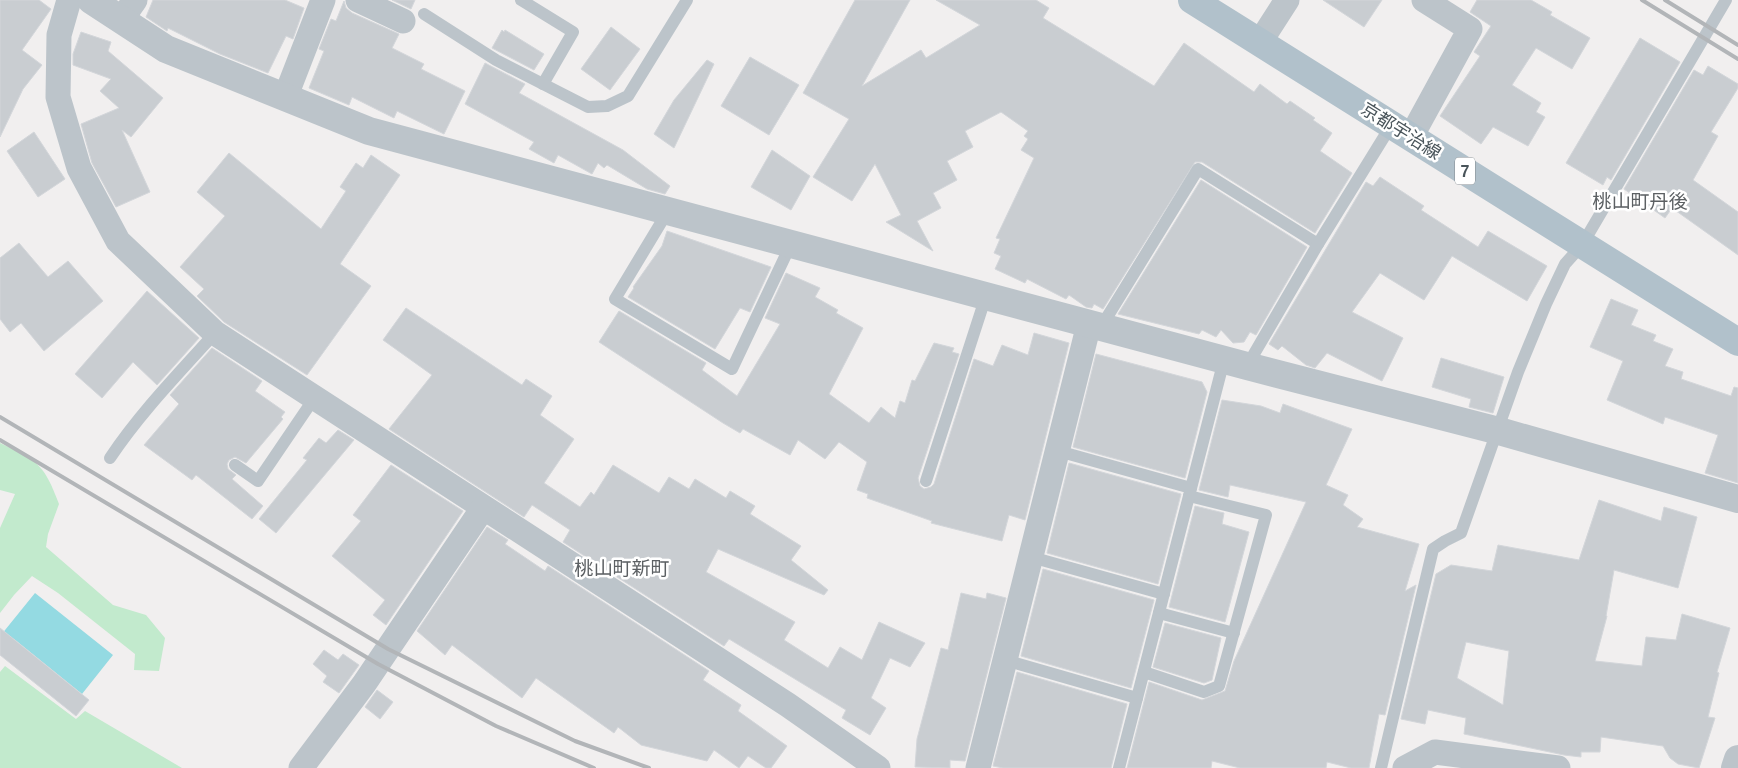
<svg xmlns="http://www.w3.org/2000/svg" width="1738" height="768" viewBox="0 0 1738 768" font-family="Arial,'Noto Sans JP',sans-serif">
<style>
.green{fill:#c2eacd}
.water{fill:#94dae2}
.building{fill:#c9cdd1;stroke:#d3d6da;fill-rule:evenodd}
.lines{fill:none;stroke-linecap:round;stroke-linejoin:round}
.service{stroke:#bcc4ca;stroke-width:12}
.minor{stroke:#bcc4ca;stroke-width:25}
.tertiary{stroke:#bcc4ca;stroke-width:28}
.primary{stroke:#b1c1cb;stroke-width:28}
.rail{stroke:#b2b5b8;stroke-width:4}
.labels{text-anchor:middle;stroke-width:5;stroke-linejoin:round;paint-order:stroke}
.shield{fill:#fff;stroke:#80878c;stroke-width:1}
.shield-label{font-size:16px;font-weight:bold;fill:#49545a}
.street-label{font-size:18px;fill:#49545a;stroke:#fff}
.neighbourhood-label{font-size:19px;fill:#5c6063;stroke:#fff}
</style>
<rect width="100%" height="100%" fill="#f1efef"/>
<g class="green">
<path d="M0,443c38,18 44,21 59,61l-11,30 -2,13 67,58 33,10 19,23 -6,33 -25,-1 1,-16 -77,-61 -26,-17 -18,19 -14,18v-85l15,-34 -15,-4z"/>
<polygon points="5,666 76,719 85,711 182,768 0,768 0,672"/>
</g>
<polygon class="water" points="35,593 113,655 82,694 14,639 1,635"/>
<g class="building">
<polygon points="0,0 39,0 51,9 22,50 42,65 23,89 0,137"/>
<polygon points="153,0 285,0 304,8 293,39 286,36 268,73 220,54 168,28 167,31 146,17"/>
<polygon points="392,0 415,0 411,9"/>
<polygon points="855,0 910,0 862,86 921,50 926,58 980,25 936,0 1036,0 1049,8 1043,18 1154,86 1184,43 1254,92 1260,84 1287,104 1290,101 1315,118 1313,120 1332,133 1320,151 1352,173 1315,233 1202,162 1195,162 1103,309 1094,304 1092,308 1086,307 1069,295 1066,299 1027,279 1025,283 995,269 1001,256 994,253 1000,239 996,238 1034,158 1021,150 1028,139 1024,136 1028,131 1001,112 965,131 973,147 947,161 957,180 933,193 941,208 917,221 933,251 886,222 901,215 875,164 852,201 813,177 849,119 803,93"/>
<polygon points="1323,0 1382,0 1364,27"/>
<polygon points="1477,0 1531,0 1552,12 1550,15 1590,38 1572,69 1536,48 1512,85 1541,103 1536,112 1545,117 1528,146 1493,127 1481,144 1440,116 1480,56 1474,52 1491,26 1470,12"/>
<polygon points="344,1 346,8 352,13 399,34 392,48 424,64 421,69 465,91 444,134 397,111 394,118 352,97 349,105 309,88 324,51 319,49 331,19 336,21"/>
<polygon points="611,27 640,49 610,90 581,69"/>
<polygon points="502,30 504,32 505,30 544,54 534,70 492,48"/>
<polygon points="81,32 111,42 108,51 163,98 131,137 122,130 150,192 116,207 92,163 81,124 119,108 100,91 111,79 73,65 73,54"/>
<polygon points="1640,38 1680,62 1611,180 1607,177 1603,185 1566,163"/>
<polygon points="750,57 799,85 769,135 721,106"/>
<polygon points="707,60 714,64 674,148 654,134 674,100"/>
<polygon points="485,63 525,84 519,93 623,150 670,186 665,194 647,189 607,165 604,168 598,163 592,174 558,155 554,163 529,149 534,142 465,104"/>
<polygon points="1708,66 1738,84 1738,88 1711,132 1718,136 1693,180 1738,212 1738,255 1672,208 1665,218 1624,189 1694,70 1703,75"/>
<polygon points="34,132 65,179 38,197 7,151"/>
<polygon points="772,150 810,176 791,210 751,187"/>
<polygon points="229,153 321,229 346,191 340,187 356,163 363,168 371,155 400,175 340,264 371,286 307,375 224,322 197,296 204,289 180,267 225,216 197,192"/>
<polygon points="1380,177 1424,206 1421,210 1478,247 1488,231 1547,266 1527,301 1452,256 1424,300 1380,273 1352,312 1403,338 1382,381 1327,353 1315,368 1306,365 1282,346 1278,350 1269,344 1366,182 1373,186"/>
<polygon points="1201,180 1307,247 1256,335 1250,332 1244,342 1233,343 1221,330 1216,337 1202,330 1199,334 1118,314"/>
<polygon points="667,231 771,267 750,312 740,308 715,349 628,297 634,288 633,287 662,246"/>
<polygon points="19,243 48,277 68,261 103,301 44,351 21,323 10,332 0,319 0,258"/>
<polygon points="786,273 820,288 815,297 838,310 836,313 863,328 829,394 869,423 881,407 895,418 900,401 905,403 912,380 915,381 934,343 954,348 952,352 959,354 918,478 920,486 924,489 931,487 934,484 974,359 993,366 1002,345 1028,355 1034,333 1069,343 1025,520 1009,515 1002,541 931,523 932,521 867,498 868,494 857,490 867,462 839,442 825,459 798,440 790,455 743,429 740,433 723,423 599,342 619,311 706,363 702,370 737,396 780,324 765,318"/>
<polygon points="147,291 199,338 157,385 133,362 102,398 75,374"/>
<polygon points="1611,299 1638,310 1631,325 1656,335 1653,341 1673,349 1665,366 1683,372 1681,379 1731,396 1734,387 1738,388 1738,483 1705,473 1718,435 1665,417 1663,424 1607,400 1623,361 1590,347"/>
<polygon points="406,308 522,385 526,379 552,396 540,415 574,439 544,483 580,507 591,492 594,495 613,465 659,493 669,477 689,489 695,479 726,498 730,491 755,506 750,514 801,546 791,560 828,590 824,595 718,549 706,572 795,622 784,640 828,668 840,647 862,660 879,622 925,643 910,667 890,658 871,698 886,708 870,735 842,718 846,710 729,639 724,646 563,542 570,530 532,505 524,517 389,429 432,375 383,340"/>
<polygon points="212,348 262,381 255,391 285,412 281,417 283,419 246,463 235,457 229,460 227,464 228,469 236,475 232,479 263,506 252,519 196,475 192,480 144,445 179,404 170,395"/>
<polygon points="1096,354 1202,382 1207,392 1185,478 1073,447"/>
<polygon points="1441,358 1504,377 1493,413 1469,407 1471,399 1432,387"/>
<polygon points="1222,400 1261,406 1280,413 1283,404 1352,429 1326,485 1348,495 1343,505 1363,519 1357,527 1419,544 1405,591 1416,585 1385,715 1379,714 1369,768 1351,768 1327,762 1326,768 1240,768 1212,761 1211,768 1127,768 1149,682 1202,700 1225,691 1234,661 1306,502 1230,485 1228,497 1199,490"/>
<polygon points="338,430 354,440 276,533 259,519 307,460 303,458 319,438 326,443"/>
<polygon points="1069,463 1181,494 1158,584 1047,553"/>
<polygon points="391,465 463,511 386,625 373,615 385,600 332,556 361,521 353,515"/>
<path d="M1599,500l62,21 3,-14 33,10 -19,71 -64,-18 -8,46h1l-12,45 47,5 4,-29 30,3 6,-26 48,14 -13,44 2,1 -11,44 7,1 -16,50 -21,-4 -8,-6 -7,-12 -62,-9 -1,15h-19v5l-17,-2 -100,-21 2,-16 -38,-8 -3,14 -24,-5 35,-145 15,-9 41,6 6,-26 81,15zM1466,642l43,9 -6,54 -46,-27z"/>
<polygon points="1195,506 1224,513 1222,524 1249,532 1225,622 1169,607"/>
<polygon points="487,527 508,540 505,544 545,571 548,566 709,671 703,680 741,705 738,711 787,746 771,768 766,768 748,756 739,768 714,750 707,761 641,745 618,727 614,733 536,678 522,698 452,645 445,655 417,631"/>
<polygon points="1043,569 1154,600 1131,688 1021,656"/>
<polygon points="961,593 986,599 987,593 1006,598 965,761 950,760 950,768 915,767 917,739 941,648 948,650"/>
<polygon points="1165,623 1221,638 1212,680 1204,683 1153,667"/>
<polygon points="0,628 89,700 76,716 0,655"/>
<polygon points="324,650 338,660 343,654 359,665 339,693 323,682 327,676 313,664"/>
<polygon points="1017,672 1127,704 1111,768 1003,768 993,766"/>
<polygon points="377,690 393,702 380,719 365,707"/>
</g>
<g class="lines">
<g class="service">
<polyline points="521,0 573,32 543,84"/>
<polyline points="424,14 496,60 588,107 607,106 628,96 687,0"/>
<polyline points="668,211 615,299 732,369 791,244"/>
<polyline points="1101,327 1198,169 1318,244"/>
<polyline points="1247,366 1318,244 1392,124"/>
<polyline points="1058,451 1191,488"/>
<path d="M110,458c30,-45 69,-85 105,-125"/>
<polyline points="235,465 258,481 315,397"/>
<polyline points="926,481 986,296"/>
<polyline points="1031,557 1164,594"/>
<polyline points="1159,613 1234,633"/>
<polyline points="1005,660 1137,698"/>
<polyline points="1144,672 1204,692 1219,686 1266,515 1189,496"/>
<polyline points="1119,768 1224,360"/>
<polyline points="1381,768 1433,549 1445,541 1461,533 1518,372 1546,304 1565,264 1582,245 1726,0"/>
</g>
<g class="minor">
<polyline points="69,0 59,35 58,97 79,168 118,241 215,333 788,705 878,768"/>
<polyline points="358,0 403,21"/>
<polyline points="121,20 135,0"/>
<polyline points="1260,42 1287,0"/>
<polyline points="285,98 323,0"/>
<polyline points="1411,137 1470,29 1424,0"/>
<polyline points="301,768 364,684 483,508"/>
<polyline points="978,768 1089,324"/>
<polyline points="1405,768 1435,752 1558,768"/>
</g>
<g class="tertiary">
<polyline points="91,0 166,49 369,131 1247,366 1499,431 1738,499"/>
<polyline points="1735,768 1738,759"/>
</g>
<polyline class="primary" points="1192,0 1738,342"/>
<g class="rail">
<polyline points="1642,0 1738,59"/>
<polyline points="1665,0 1738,45"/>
<polyline points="0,417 388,649 575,741 649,768"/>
<polyline points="0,440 378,664 496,726 594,768"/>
</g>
</g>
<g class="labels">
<rect class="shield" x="1455" y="157.5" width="20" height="27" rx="4"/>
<g class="shield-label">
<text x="1465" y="177">7</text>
</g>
<g class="street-label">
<text transform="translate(1401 131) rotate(32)" y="6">京都宇治線</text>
</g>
<g class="neighbourhood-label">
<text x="1640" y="208">桃山町丹後</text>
<text x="622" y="575">桃山町新町</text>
</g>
</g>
</svg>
